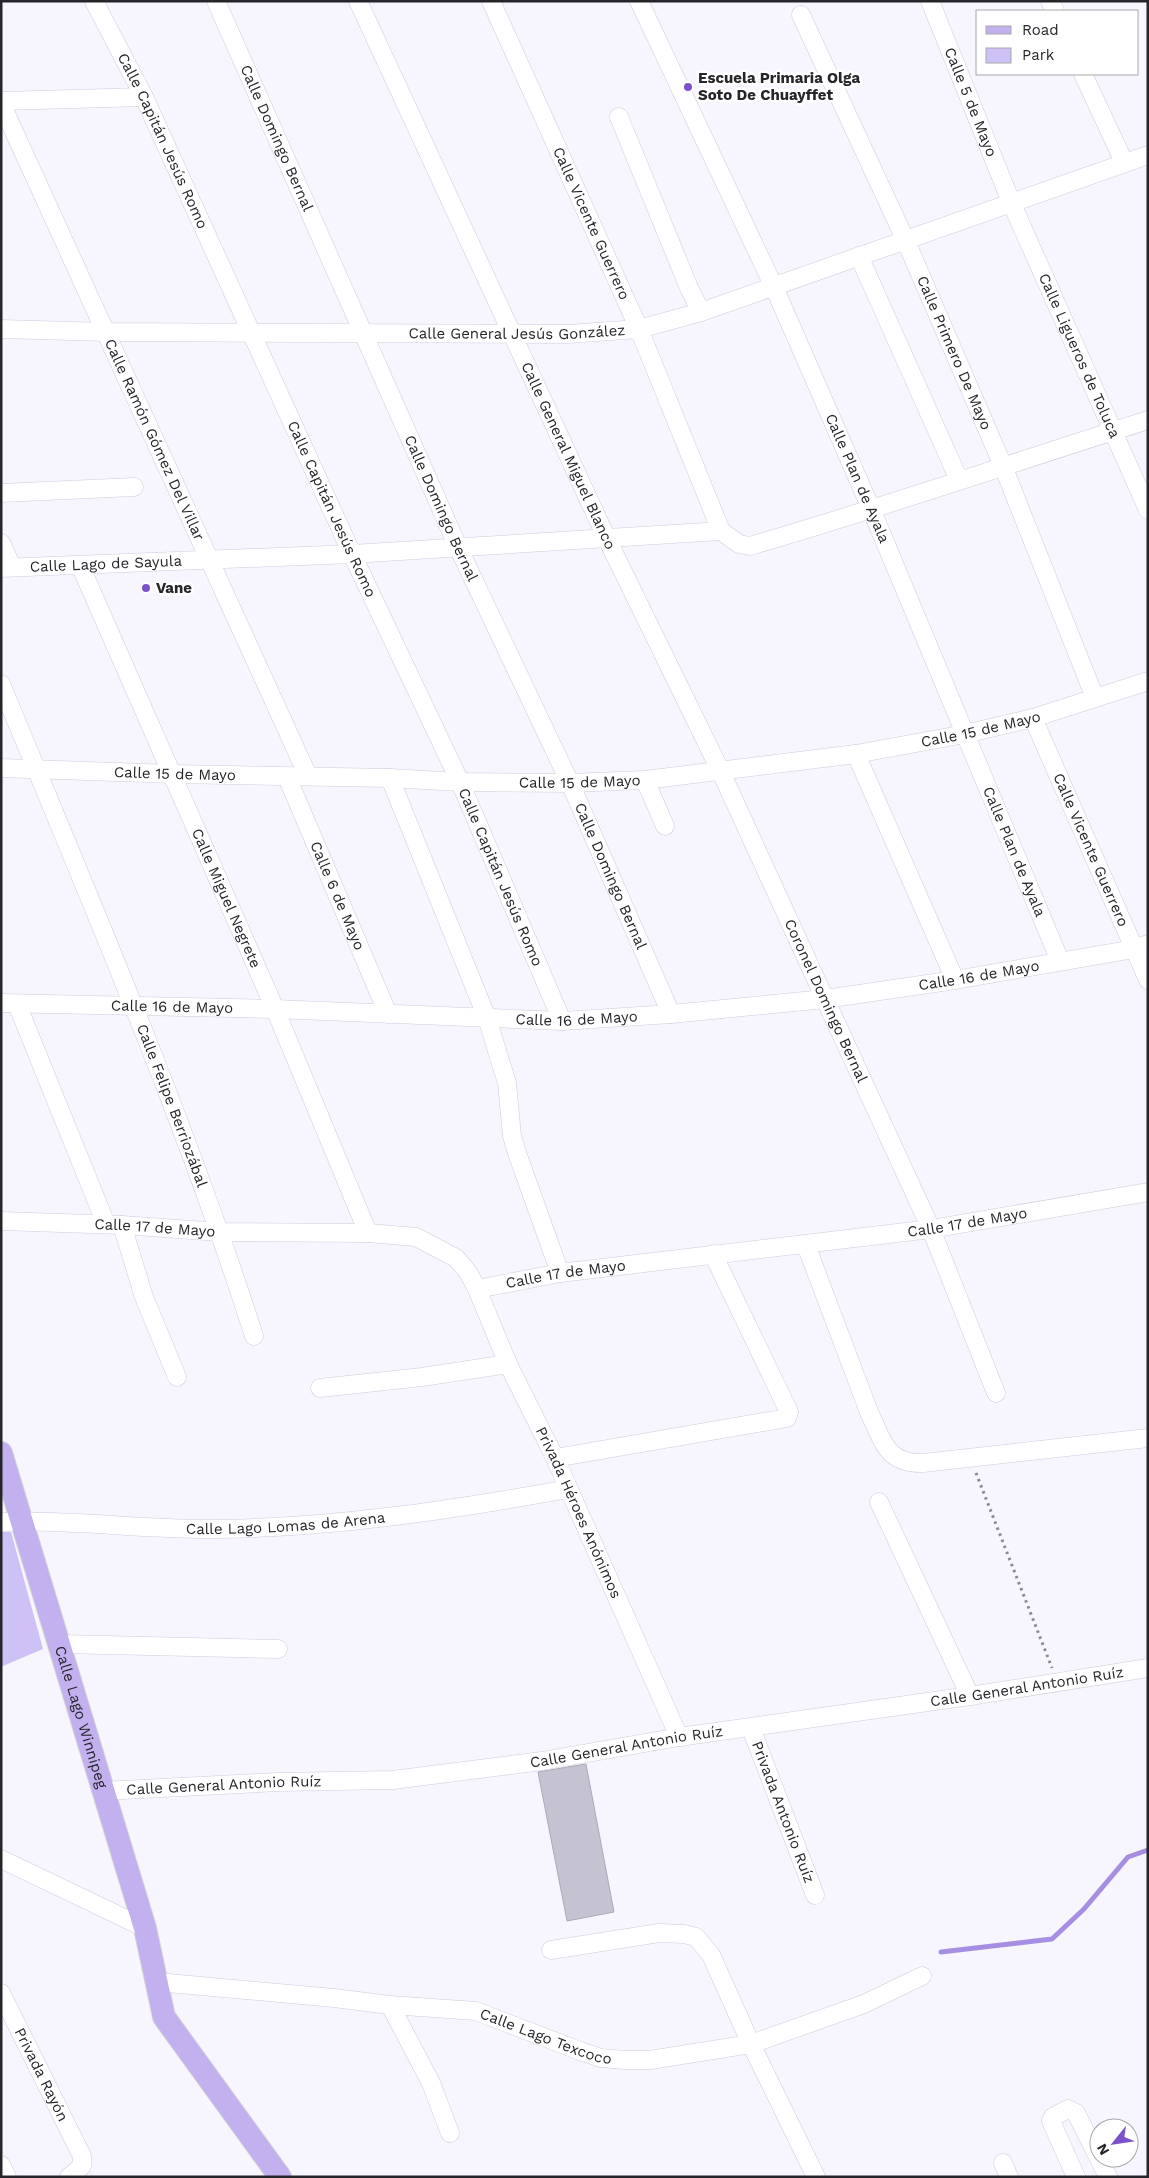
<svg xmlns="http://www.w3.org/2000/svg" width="1149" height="2178" viewBox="0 0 1149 2178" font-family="'Work Sans',sans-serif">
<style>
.green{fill:#cec1f6}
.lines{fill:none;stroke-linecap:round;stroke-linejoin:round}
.stream{stroke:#a68fe3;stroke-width:5}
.building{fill:#c5c2d1;stroke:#adaab8}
.minor-casing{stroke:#cfccdb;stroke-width:19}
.major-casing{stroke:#d4d3d4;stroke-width:24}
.path{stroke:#8c8a91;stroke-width:3;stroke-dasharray:2.5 4;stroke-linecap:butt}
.minor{stroke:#fff;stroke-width:18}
.major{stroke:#c3b0ef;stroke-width:22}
.poi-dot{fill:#7b52cb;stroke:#fff;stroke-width:2}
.labels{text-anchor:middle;stroke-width:5;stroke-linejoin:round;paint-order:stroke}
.poi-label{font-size:15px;font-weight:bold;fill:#26252a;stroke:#fff;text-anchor:start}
.street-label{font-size:15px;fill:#26252a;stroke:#fff}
</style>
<rect width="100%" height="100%" fill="#f7f5fe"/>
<polygon class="green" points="1,1532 11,1532 43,1649 3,1666 1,1666"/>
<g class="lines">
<polyline class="stream" points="941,1952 1052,1939 1084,1909 1128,1857 1148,1850"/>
</g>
<polygon class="building" points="586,1764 614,1912 567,1921 538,1772"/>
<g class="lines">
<g class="minor-casing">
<g id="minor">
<path id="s1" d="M94,1l50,96 208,457 108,228 102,239"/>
<path id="s2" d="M216,1l242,546 112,236 101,231"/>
<path id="s3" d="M358,1l249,538 114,233 104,227 106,230 65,164"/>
<path id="s4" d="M491,1l148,328 82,202 18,13 11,2c134,-39 265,-84 398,-126"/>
<path id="s5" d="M639,1l135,286 98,224 188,450"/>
<path id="s6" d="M930,1l81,201 137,308"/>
<polyline points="1050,1 1055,11"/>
<path id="s7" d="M801,15l104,224 98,227 92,232"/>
<polyline points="1083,74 1124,162"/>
<polyline points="1,101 144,97"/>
<path id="s8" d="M1,103l307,673"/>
<polyline points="619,117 689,288 701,312"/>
<polyline points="859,256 959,480"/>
<path id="s9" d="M1,329l106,3 461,2 71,-5 62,-17 447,-157"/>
<polyline points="1,493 134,487"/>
<polyline points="1,543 12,567"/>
<path id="s10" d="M80,565l195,444 93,224"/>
<path id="s11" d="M1,568l351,-14 369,-23"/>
<path id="s12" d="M1,684c89,216 182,430 253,652"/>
<path id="s13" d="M1033,718l115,262"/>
<polyline points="856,754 955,980"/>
<path id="s14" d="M1,768l172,6 217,4 70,4 110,1 75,-3 211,-26 109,-20 68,-16 115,-37"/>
<path id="s15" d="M287,777l101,237"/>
<polyline points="390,778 487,1018 507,1083 512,1136 517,1153 560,1273"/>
<polyline points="645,780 665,826"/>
<path id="s16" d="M1,1003l274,6 287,12 109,-7 154,-15 130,-19 179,-31 14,-5"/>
<polyline points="17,1004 106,1224"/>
<path id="s17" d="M1,1221l121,4 98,7 148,1 48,4 40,21 12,14 9,17 31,75 47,94 124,279"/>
<polyline points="122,1225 144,1297 177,1377"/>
<path d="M806,1245l63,167c14,29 17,52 54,51l225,-25"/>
<path id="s18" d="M477,1289l83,-16 371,-44 217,-37"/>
<polyline points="320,1388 422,1377 508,1364"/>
<polyline points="555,1458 787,1418 789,1412 713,1254"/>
<polyline points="879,1502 970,1696"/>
<path id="s19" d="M1,1522c71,-3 142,8 213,7 118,-1 237,-19 354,-40"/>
<polyline points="61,1644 278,1649"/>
<path id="s20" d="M751,1728l64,167"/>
<path id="s21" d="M103,1791l175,-9 115,-2 149,-19 137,-24 291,-41 178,-28"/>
<polyline points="1,1859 145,1928"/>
<polyline points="551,1950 659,1933 684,1934 696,1937 711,1955 751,2044 816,2177"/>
<path id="s22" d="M157,1982l177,16 56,7 86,6 104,40 21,7 24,2h25l101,-16 113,-40 58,-28"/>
<path id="s23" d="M1,1993l81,163v10l-13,11"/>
<polyline points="390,2005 431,2083 450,2133"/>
<polyline points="1003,2163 1009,2177"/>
<polyline points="1,2165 7,2177"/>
<polyline points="1076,2177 1051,2121 1053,2117 1068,2109 1076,2113 1108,2177"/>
</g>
</g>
<g class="major-casing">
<g id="major">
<path id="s24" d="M1,1453l144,475 19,89 116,160"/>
</g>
</g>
<polyline class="path" points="976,1473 1052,1668"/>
<use href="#minor" class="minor"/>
<use href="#major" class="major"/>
</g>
<g class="poi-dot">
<circle cx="688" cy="87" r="5"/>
<circle cx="146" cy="588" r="5"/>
</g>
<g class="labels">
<g class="poi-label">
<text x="698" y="83">Escuela Primaria Olga<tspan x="698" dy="17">Soto De Chuayffet</tspan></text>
<text x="156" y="593">Vane</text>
</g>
<g class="street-label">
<text dy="5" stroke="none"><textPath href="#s6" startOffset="109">Calle 5 de Mayo</textPath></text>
<text dy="5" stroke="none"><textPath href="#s2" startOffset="150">Calle Domingo Bernal</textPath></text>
<text dy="5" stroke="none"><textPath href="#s1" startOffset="156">Calle Capitán Jesús Romo</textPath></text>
<text dy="5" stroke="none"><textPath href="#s4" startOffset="244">Calle Vicente Guerrero</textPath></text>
<text dy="5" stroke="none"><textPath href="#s9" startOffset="516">Calle General Jesús González</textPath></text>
<text dy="5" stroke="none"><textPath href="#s7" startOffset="371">Calle Primero De Mayo</textPath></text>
<text dy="5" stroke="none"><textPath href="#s6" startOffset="385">Calle Ligueros de Toluca</textPath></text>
<text dy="5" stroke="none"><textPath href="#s8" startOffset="370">Calle Ramón Gómez Del Villar</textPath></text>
<text dy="5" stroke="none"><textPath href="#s3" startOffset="501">Calle General Miguel Blanco</textPath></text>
<text dy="5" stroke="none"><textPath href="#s5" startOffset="525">Calle Plan de Ayala</textPath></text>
<text dy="5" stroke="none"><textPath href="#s2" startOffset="555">Calle Domingo Bernal</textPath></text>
<text dy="5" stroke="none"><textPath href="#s1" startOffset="561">Calle Capitán Jesús Romo</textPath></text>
<text dy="5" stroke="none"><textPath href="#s11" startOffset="105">Calle Lago de Sayula</textPath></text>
<text dy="5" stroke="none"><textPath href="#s14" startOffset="984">Calle 15 de Mayo</textPath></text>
<text dy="5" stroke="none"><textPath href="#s14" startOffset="174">Calle 15 de Mayo</textPath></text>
<text dy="5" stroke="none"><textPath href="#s14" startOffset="579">Calle 15 de Mayo</textPath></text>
<text dy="5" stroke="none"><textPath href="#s13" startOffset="144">Calle Vicente Guerrero</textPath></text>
<text dy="5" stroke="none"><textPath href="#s5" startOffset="930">Calle Plan de Ayala</textPath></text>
<text dy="5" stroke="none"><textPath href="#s2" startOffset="960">Calle Domingo Bernal</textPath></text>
<text dy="5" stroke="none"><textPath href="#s1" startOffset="966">Calle Capitán Jesús Romo</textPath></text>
<text dy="5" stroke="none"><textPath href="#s15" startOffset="129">Calle 6 de Mayo</textPath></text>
<text dy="5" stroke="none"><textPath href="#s10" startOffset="364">Calle Miguel Negrete</textPath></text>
<text dy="5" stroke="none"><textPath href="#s16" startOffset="981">Calle 16 de Mayo</textPath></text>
<text dy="5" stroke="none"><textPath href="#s3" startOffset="1104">Coronel Domingo Bernal</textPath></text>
<text dy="5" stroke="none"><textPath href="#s16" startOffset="171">Calle 16 de Mayo</textPath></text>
<text dy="5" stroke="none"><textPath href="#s16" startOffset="576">Calle 16 de Mayo</textPath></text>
<text dy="5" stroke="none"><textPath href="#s12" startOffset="455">Calle Felipe Berriozábal</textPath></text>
<text dy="5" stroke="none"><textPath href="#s18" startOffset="495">Calle 17 de Mayo</textPath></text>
<text dy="5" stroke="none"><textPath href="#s17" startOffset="154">Calle 17 de Mayo</textPath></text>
<text dy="5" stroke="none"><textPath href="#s18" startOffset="90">Calle 17 de Mayo</textPath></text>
<text dy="5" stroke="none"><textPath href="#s17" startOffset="744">Privada Héroes Anónimos</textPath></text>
<text dy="5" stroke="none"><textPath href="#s19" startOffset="285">Calle Lago Lomas de Arena</textPath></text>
<text dy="5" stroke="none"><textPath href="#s21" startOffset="931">Calle General Antonio Ruíz</textPath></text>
<text dy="5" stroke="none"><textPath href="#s24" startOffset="276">Calle Lago Winnipeg</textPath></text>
<text dy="5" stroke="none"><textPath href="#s21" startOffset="526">Calle General Antonio Ruíz</textPath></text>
<text dy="5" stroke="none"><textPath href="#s21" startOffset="121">Calle General Antonio Ruíz</textPath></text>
<text dy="5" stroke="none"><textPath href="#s20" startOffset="90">Privada Antonio Ruíz</textPath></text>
<text dy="5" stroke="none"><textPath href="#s22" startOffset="395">Calle Lago Texcoco</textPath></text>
<text dy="5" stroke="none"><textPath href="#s23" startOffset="91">Privada Rayón</textPath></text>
</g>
</g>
<rect width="1149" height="2178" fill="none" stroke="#26252a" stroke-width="5"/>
<rect x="976" y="10" width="162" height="65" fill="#ffffff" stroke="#a8a8aa"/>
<rect x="986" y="26" width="25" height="8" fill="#c3b0ef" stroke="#a8a8aa"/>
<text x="1022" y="35" font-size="15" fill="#26252a">Road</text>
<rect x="986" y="48" width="25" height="15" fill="#cec1f6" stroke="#a8a8aa"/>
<text x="1022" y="60" font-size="15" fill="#26252a">Park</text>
<g transform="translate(1114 2143) rotate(240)"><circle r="24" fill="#ffffff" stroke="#a8a8aa"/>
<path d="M0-4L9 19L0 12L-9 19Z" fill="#7b52cb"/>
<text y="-8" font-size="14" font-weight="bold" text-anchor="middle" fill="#26252a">N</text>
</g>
</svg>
